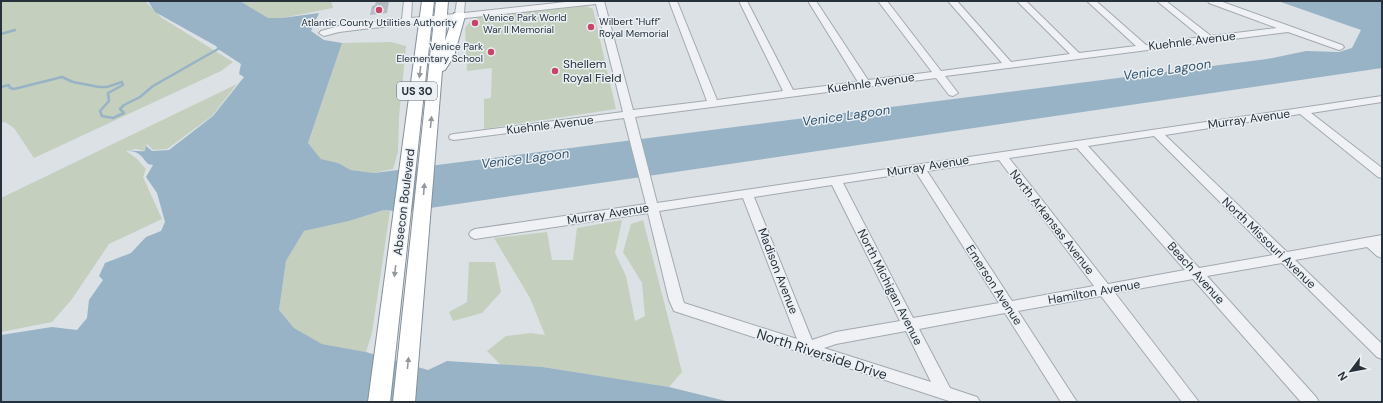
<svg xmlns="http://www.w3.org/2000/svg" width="1383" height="403" viewBox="0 0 1383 403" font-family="'DM Sans',sans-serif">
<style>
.green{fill:#c4cfbe}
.water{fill:#98b3c5}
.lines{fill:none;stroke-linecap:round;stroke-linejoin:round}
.stream{stroke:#98b3c5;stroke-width:2.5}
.building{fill:#b4bbc2}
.minor-casing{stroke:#a2a9af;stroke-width:2}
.highway-casing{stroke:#84909b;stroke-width:2}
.minor{fill:#eff1f4;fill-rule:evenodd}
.highway{fill:#fff;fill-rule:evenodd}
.oneway{fill:#93989d}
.poi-dot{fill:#c74568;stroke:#ebf0f4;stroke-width:1.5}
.labels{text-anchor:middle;stroke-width:3;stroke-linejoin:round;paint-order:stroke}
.far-poi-label{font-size:10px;fill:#27313b;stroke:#ebf0f4;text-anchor:start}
.shield{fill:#ebf0f4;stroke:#626a72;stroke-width:1}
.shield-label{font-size:11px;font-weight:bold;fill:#27313b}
.street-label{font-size:12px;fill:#27313b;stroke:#ebf0f4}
.poi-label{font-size:12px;fill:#27313b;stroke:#ebf0f4;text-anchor:start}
.water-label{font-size:13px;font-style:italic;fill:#33546d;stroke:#ebf0f4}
.near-street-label{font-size:14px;fill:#27313b;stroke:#ebf0f4}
</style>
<rect width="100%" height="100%" fill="#dce1e6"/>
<g class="green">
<polygon points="1,1 145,1 162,18 233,62 221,71 34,158 14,128 5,122 1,123"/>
<polygon points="240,1 331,1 333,8 282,18 268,18"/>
<polygon points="586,6 593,9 616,109 484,129 484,99 491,98 492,68 467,71 465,28 473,18"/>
<polygon points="391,42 406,46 399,117 398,152 393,169 374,173 351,170 338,163 321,159 308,143 342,43"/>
<polygon points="237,84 212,116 167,149 153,150 147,144 145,151 136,149 126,151 136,158 146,169 143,177 162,219 109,244 72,299 52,322 1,332 1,198"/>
<polygon points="384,210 390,211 372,333 366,352 322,344 294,328 279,310 286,261 304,231 349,221"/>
<polygon points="622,220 615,253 626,276 635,321 645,316 642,283 623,252 631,224 643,220 682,372 669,387 543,367 501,365 487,351 506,336 531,333 545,335 530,298 494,238 547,232 552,260 573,260 577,228"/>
<polygon points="469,262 495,262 501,292 482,313 453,321 449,312 467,302"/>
</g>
<path class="water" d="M148,1h92l28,17h14l37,-5 -8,18 13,9 18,3 -34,100 13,16 17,4 13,7 23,3 893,-114 39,-8 33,1 13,-4 9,-18 -83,-29h104v67l-979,144 -19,-2 -35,11 -45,10 -18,30 -7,49 15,18 28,16 44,8 62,18 19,-9 96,6 126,20 61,15h-729v-67l51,-8 25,3 10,-12 2,-18 14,-20 -4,-4 6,-13 26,-10 15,-16 15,-6 4,-9 -8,-29 -11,-16 7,-12 -5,-1c-7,-8 -9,-13 -20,-13 6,-1 11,1 17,0l1,-5 6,5 17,-1 44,-34 31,-39 -5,-3 2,-10 -23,-15 -2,-3 -61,-34z"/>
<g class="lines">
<g class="stream">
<polyline points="1,34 15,30"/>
<polyline points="1,87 9,85 10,88 14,89 62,77 73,82 99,87 107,87 122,82 123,85 108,93 109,101 100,111 102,116 113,118 124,113 120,109 124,105 140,97 153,86 218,49"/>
</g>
</g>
<polygon class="building" points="376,1 389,1 387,13 370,15 372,6 375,5"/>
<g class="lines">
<g class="minor-casing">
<path id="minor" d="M404,1h8l-1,17 44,-4 2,-13h8l-1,12 111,-12h29l29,109 74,-9 -38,-100h8l40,99 66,-9 -44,-90h8l46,89 65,-8 -50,-81h8l52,79 64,-8 -54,-71h9l54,70 61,-8 -54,-62h9l54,61 59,-8 -53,-53h9l53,52 57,-7 -49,-45h9l50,44 55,-8 -44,-36h9l45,35 66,-8 -68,-25 -1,-2h12l122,44 2,2 -2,2 -3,1 -51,-18 -343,44 13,17 -5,3 -4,-1 -13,-17 -301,39 22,86 725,-107v6l-71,11 71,55v10l-4,-1 -78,-63 -135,21 122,117 95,-17 -1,10 1,13 -5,-2 -10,-9 -72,13 87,84v15l-5,-2 -95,-94 -75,13 109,121 3,5h-18l-108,-123 -78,14 84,109h-17l-81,-106 -83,15 59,91h-16l-56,-89 -86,16 31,59 27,9 3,5h-28l-278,-91 -5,-11 -21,-87 -173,26 -4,-2 -2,-3 2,-3 4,-2 171,-25 -22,-86 -170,22 -4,-1 -1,-2 1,-2 4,-1 169,-22 -27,-108 -233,25 -24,3 -15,4 -5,-3 2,-2 18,-5 63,-7zM1154,136l119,119 -74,13 -111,-122zM1077,148l108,122 -77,14 -99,-126zM999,160l95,126 -82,15 -85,-130zM916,172l83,131 -86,15 -70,-135zM832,185l68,136 -64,11 -24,8 -58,-143zM743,198l54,141 -113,-36 -1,-3 -24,-89zM906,331l25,51 -107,-34 12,-4z"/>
</g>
<g class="highway-casing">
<g id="highway">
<polygon points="422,1 434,1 390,402 368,402"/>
<polygon points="436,1 448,1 445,41 454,13 464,13 465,16 454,56 445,70 442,71 415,402 393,402"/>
</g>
</g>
<use href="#minor" class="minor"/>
<use href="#highway" class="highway"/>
</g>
<defs><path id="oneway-solid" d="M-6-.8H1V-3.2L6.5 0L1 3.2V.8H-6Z"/></defs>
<g class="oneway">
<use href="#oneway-solid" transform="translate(420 72) rotate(97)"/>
<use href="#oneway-solid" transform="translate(431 122) rotate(-84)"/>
<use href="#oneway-solid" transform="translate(424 189) rotate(-85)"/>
<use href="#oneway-solid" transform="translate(395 271) rotate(97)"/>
<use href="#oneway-solid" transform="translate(408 363) rotate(-84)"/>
</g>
<g class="poi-dot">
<circle cx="379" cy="10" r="4"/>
<circle cx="475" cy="23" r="4"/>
<circle cx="591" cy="27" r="4"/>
<circle cx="491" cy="52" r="4"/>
<circle cx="555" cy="71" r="4"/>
</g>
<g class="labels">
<g class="far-poi-label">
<text x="483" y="21">Venice Park World<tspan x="483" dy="12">War II Memorial</tspan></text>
<text x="599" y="25">Wilbert "Huff"<tspan x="599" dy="12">Royal Memorial</tspan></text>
<text x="379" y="26" text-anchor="middle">Atlantic County Utilities Authority</text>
<text x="483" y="50" text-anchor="end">Venice Park<tspan x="483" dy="12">Elementary School</tspan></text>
</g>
<rect class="shield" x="397" y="82" width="40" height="18" rx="3"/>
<g class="shield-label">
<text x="417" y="95">US 30</text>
</g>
<g class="street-label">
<text transform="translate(1192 41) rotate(-7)" y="4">Kuehnle Avenue</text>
<text transform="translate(871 83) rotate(-8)" y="4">Kuehnle Avenue</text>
<text transform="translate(1249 119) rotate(-8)" y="4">Murray Avenue</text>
<text transform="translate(550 125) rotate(-7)" y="4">Kuehnle Avenue</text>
<text transform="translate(928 166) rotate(-9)" y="4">Murray Avenue</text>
<text transform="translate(404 202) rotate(-83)" y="4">Absecon Boulevard</text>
<text transform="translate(608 214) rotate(-9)" y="4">Murray Avenue</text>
<text transform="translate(1052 222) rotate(52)" y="4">North Arkansas Avenue</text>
<text transform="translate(1269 243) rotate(44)" y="4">North Missouri Avenue</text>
<text transform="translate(778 271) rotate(69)" y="4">Madison Avenue</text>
<text transform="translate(1196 273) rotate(48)" y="4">Beach Avenue</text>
<text transform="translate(994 285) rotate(57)" y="4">Emerson Avenue</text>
<text transform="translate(890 287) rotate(63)" y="4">North Michigan Avenue</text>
<text transform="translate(1094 292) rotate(-10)" y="4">Hamilton Avenue</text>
</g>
<g class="poi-label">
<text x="563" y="68">Shellem<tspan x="563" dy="14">Royal Field</tspan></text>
</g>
<g class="water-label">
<text transform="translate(1167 69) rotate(-8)" y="5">Venice Lagoon</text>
<text transform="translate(846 115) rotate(-8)" y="5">Venice Lagoon</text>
<text transform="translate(525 158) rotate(-7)" y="5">Venice Lagoon</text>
</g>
<g class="near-street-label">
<text transform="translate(822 354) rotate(18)" y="5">North Riverside Drive</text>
</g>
</g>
<rect width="1383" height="403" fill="none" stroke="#27313b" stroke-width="4"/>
<g transform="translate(1351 371) rotate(238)" stroke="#ebf0f4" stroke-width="3" paint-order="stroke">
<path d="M0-3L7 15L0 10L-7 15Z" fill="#27313b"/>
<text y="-6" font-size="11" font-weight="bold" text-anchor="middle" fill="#27313b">N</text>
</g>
</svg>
